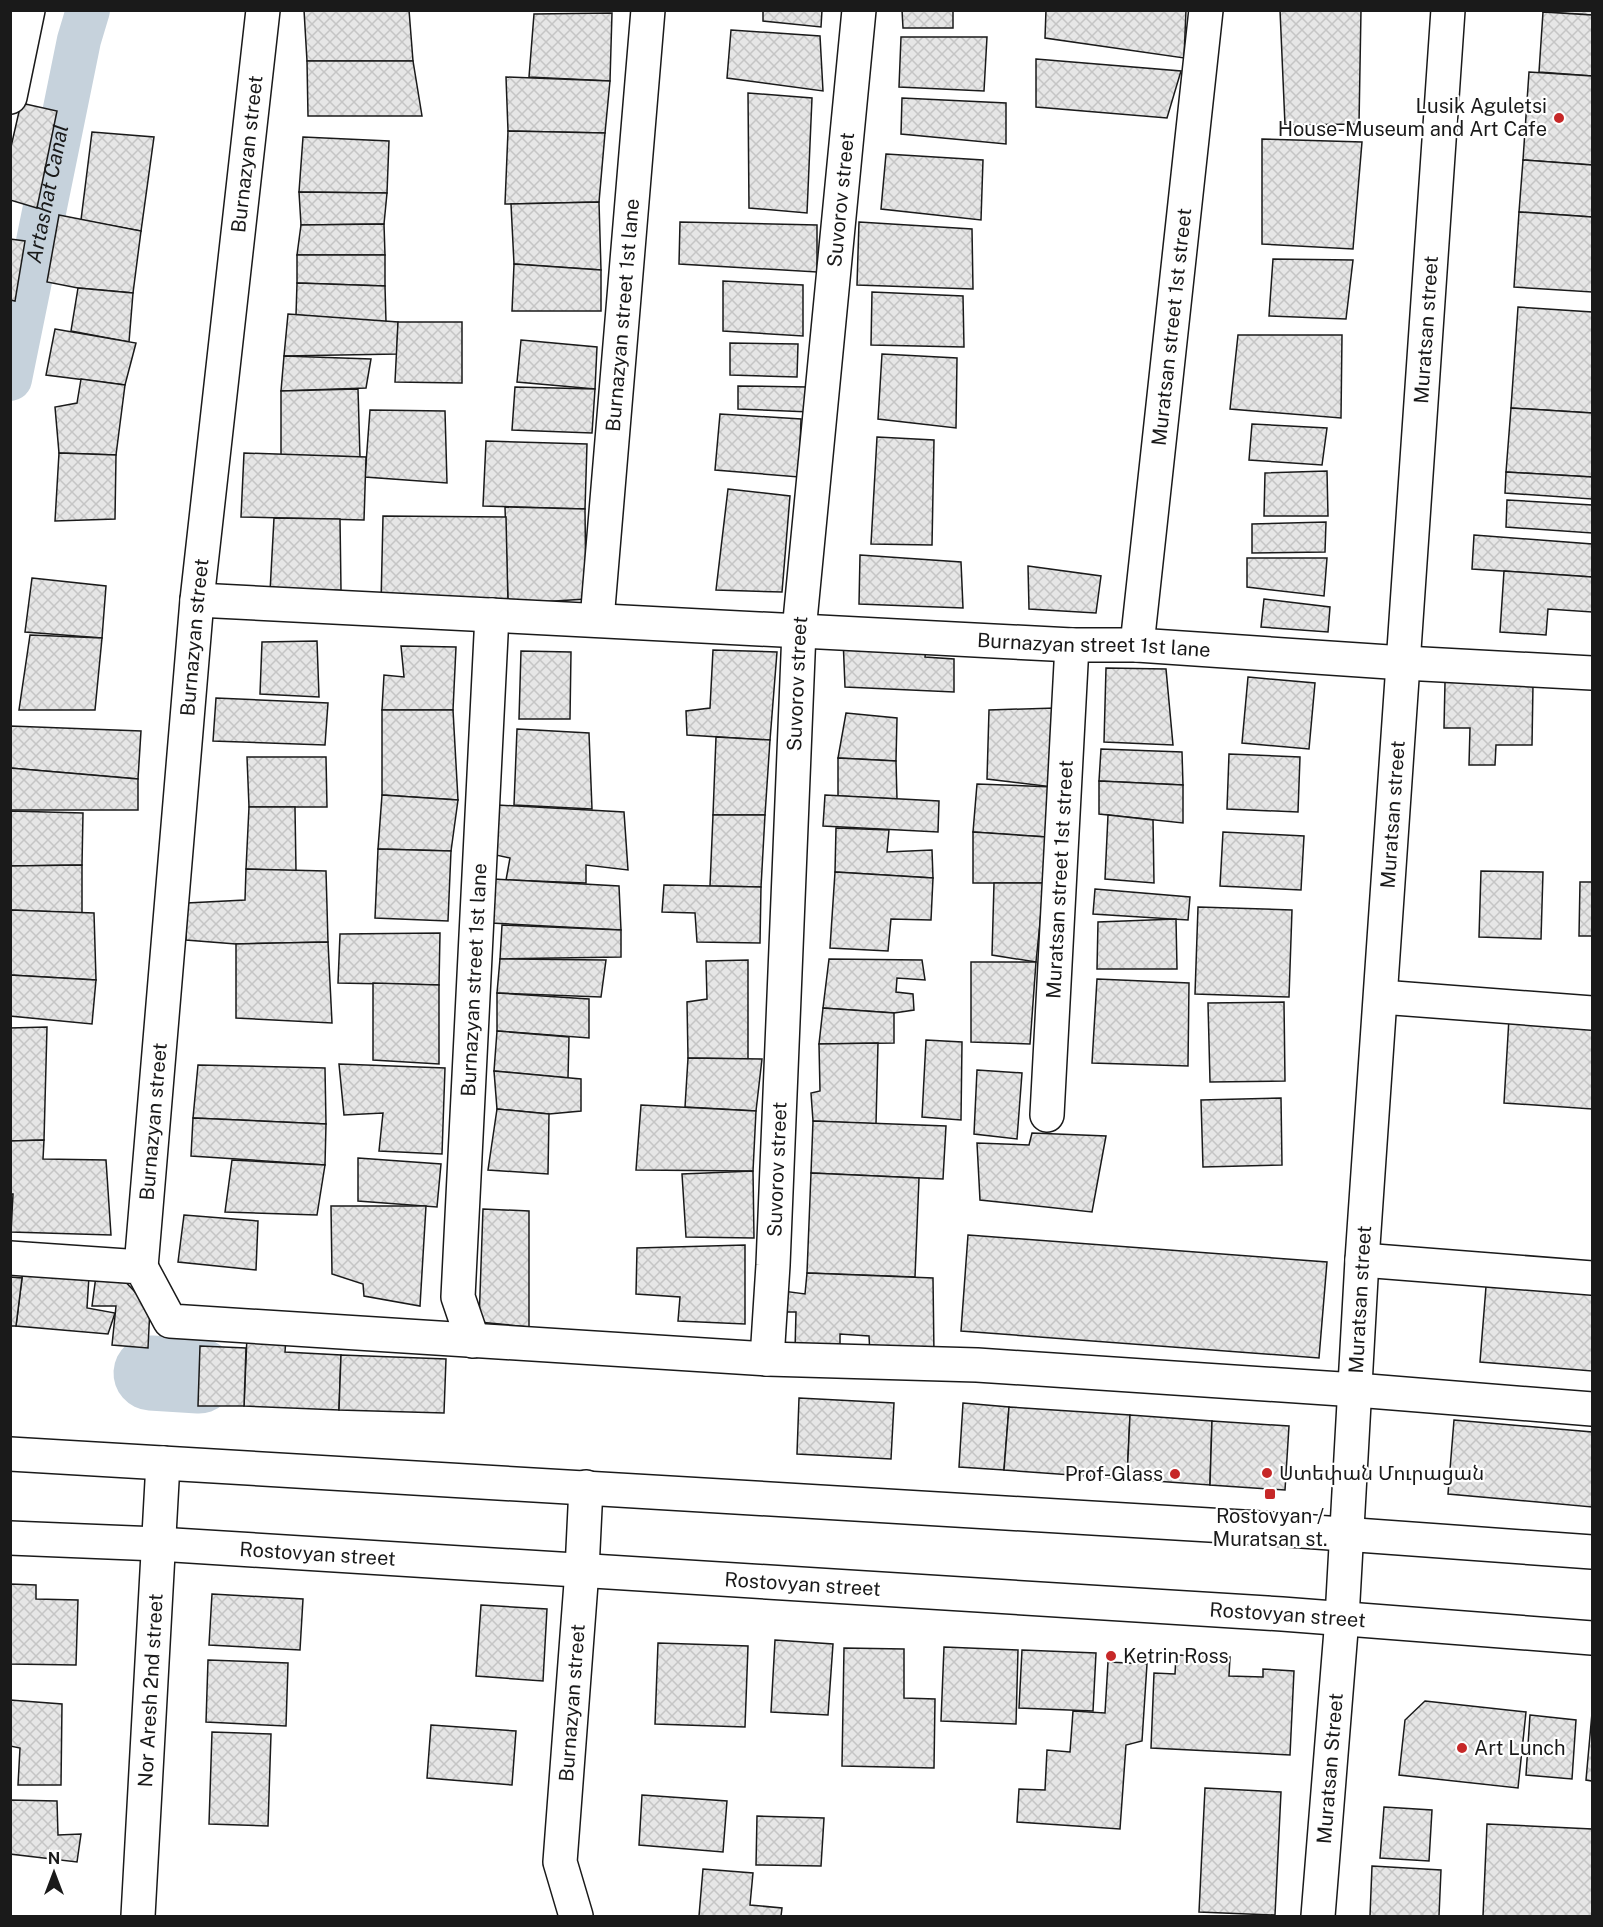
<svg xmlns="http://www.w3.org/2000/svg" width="1603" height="1927" viewBox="0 0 1603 1927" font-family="'Public Sans','Noto Sans Armenian',sans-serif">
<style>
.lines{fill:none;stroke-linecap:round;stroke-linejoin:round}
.canal{stroke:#c6d2dc;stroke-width:44}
.river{stroke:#c6d2dc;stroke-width:75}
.building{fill:url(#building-cross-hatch);stroke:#1a1a1a;stroke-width:1.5}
.minor-casing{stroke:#1a1a1a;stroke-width:36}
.major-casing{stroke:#1a1a1a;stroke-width:36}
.minor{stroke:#fff;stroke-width:33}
.major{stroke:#fff;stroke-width:33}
.poi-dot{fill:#c62828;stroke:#fff;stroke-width:2}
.labels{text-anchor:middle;stroke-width:4.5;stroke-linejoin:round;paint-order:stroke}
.poi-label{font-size:20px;fill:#1a1a1a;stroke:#fff;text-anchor:start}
.street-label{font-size:20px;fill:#1a1a1a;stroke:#fff}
.water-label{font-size:21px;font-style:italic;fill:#1a1a1a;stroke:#fff}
</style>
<defs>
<pattern id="building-cross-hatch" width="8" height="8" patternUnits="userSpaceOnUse" patternTransform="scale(1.5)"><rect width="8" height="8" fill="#e6e6e6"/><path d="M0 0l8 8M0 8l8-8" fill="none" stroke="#c5c5c5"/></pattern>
</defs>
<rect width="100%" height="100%" fill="#fff"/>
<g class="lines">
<path class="canal" id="s1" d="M10,379l69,-339 9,-30"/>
<polyline class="river" points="151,1373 199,1376"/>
</g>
<g class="building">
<polygon points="304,10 409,10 413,61 307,61"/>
<polygon points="763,10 822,10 821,27 763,21"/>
<polygon points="902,10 953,10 953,28 903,28"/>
<polygon points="1046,10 1186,10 1184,58 1045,38"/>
<polygon points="1280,10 1361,10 1359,124 1285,125"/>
<polygon points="1543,10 1592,10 1592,15 1543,12"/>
<polygon points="1543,12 1592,15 1592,76 1539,72"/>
<polygon points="612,13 610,81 529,77 534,14"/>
<polygon points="731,30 820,36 823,91 727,78"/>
<polygon points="901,37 987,37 984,91 899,87"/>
<polygon points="1036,59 1181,71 1167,118 1036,107"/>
<polygon points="307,61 413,61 422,116 308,116"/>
<polygon points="1529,72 1592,76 1592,165 1523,160"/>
<polygon points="506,77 610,81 605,133 508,131"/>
<polygon points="748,93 812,98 807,213 749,208"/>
<polygon points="902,98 1006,103 1006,144 901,134"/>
<polygon points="21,103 57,111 37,208 10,200 10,151"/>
<polygon points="508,131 605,133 599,202 505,204"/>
<polygon points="92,132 154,137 141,231 81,220"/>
<polygon points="303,137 389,141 387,193 299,192"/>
<polygon points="1262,139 1362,142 1353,249 1262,244"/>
<polygon points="886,154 983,160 981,220 881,209"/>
<polygon points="1523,160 1592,165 1592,217 1519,212"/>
<polygon points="299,192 387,193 384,224 301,225"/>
<polygon points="599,202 601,270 514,264 511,204"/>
<polygon points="1519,212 1592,217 1592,292 1514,287"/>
<polygon points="59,215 141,231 133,293 78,288 47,282"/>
<polygon points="680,222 817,225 817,272 679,264"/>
<polygon points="859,222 972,229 973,289 857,285"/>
<polygon points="384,224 385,255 297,255 301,225"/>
<polygon points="10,239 25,241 15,301 10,300"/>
<polygon points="297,255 385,255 385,286 297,283"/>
<polygon points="1273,259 1353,260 1346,319 1269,316"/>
<polygon points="514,264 601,270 601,311 512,311"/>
<polygon points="723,281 803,285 803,336 723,331"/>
<polygon points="297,283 385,286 386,322 296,315"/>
<polygon points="78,288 133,293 129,342 71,331"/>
<polygon points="872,292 963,296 964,347 871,345"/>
<polygon points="1518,307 1592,312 1592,413 1511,408"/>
<polygon points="288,314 398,322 397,354 284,356"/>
<polygon points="398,322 462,322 462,383 395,382"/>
<polygon points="55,329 136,343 125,385 46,375"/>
<polygon points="1238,335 1342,335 1341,418 1230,409"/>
<polygon points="521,340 597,347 595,389 517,382"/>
<polygon points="730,343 798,344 797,377 730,375"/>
<polygon points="882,354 957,358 956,428 878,419"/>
<polygon points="284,356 371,359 366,388 281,391"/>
<polygon points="81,379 125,385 116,455 59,453 55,407 77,403"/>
<polygon points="738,386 808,387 810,412 738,409"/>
<polygon points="515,387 595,389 592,433 512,430"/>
<polygon points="358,389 360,457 281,455 281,391"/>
<polygon points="1511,408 1592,413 1592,477 1506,472"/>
<polygon points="370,410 445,411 447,483 365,477"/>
<polygon points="720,414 801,419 799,477 715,470"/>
<polygon points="1252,424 1327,428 1322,465 1249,460"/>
<polygon points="877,437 934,440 932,545 871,544"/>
<polygon points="486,441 587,444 585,509 483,506"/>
<polygon points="59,453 116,455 115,519 55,521"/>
<polygon points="244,453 366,457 364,520 241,517"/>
<polygon points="1327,471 1328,516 1264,516 1265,473"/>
<polygon points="1506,472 1592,477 1592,499 1505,493"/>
<polygon points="728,489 790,496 782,592 716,590"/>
<polygon points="1507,500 1592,505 1592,533 1506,527"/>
<polygon points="505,507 585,509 586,599 508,604"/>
<polygon points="383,516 506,517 508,604 381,604"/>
<polygon points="274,518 340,519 341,590 270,592"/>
<polygon points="1326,522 1325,552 1252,553 1252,524"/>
<polygon points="1474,535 1592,544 1592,577 1472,569"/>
<polygon points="860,555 961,562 963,608 859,604"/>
<polygon points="1247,558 1327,558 1324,596 1247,587"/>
<polygon points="1028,566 1101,576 1096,613 1029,609"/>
<polygon points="1504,571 1592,577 1592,612 1548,609 1546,635 1500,632"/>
<polygon points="32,578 106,586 102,638 25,632"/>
<polygon points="1264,599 1330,607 1328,632 1261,627"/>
<polygon points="30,635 102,638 95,710 19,710"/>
<polygon points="843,638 927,641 925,657 954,659 954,692 845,687"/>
<polygon points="317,641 319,697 260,694 262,642"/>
<polygon points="401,646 456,647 453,710 382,710 384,675 404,677"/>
<polygon points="713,650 777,652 770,740 687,735 686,711 710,708"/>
<polygon points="521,651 571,652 570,719 519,719"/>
<polygon points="1106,668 1166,669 1173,745 1104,742"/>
<polygon points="1248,677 1315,683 1309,749 1242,743"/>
<polygon points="1445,682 1533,684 1532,745 1496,745 1495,765 1469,765 1470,728 1444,728"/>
<polygon points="216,698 328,703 325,745 213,741"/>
<polygon points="1055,708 1053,787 987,779 989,710"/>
<polygon points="382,710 453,710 458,800 382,795"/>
<polygon points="846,713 897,718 896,761 838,758"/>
<polygon points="10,726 141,731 138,779 10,768"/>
<polygon points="517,729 589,733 592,809 514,805"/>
<polygon points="716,737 770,740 765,815 713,815"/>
<polygon points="1101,749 1182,752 1183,785 1099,781"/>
<polygon points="1229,754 1300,757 1298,812 1227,809"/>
<polygon points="247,757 326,757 327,807 249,807"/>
<polygon points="838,758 896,761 897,799 838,796"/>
<polygon points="10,768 138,779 138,810 10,810"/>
<polygon points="1099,781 1183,785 1183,823 1099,814"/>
<polygon points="977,784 1053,787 1047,837 973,832"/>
<polygon points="382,795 458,800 451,851 378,849"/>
<polygon points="825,795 939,801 938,832 823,826"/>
<polygon points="497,805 624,812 628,870 586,865 586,883 506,880 510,858 491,854"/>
<polygon points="249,807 295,807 296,871 246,869"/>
<polygon points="10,811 83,813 82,865 10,866"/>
<polygon points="713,815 765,815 761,887 710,886"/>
<polygon points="1108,815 1153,820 1154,883 1105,879"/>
<polygon points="836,828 889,830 887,852 932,850 933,878 835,872"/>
<polygon points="973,832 1047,837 1044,883 973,883"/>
<polygon points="1223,832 1304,836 1301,890 1220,886"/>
<polygon points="378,849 451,851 448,921 375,918"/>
<polygon points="82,865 82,913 10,910 10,866"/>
<polygon points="246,869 326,871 328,942 236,944 186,940 187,903 245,900"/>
<polygon points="1481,871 1543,872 1541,939 1479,937"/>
<polygon points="835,872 933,878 931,920 891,919 888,951 830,948"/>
<polygon points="494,879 619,886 621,930 491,923"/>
<polygon points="1580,882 1592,882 1592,936 1579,936"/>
<polygon points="994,883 1044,883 1036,962 992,955"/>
<polygon points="664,885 761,887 760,943 697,942 695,913 662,912"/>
<polygon points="1095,889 1190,897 1188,920 1093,914"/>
<polygon points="1198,907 1292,910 1289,997 1195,994"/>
<polygon points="10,910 94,913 96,980 10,975"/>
<polygon points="1176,919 1177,969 1097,969 1098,922"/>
<polygon points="502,925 621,930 621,957 500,959"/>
<polygon points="440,933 439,985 338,983 340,934"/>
<polygon points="328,942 332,1023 236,1018 236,944"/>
<polygon points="500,959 606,960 601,997 497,993"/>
<polygon points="829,959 922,960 925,980 897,978 896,992 913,994 914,1010 894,1013 823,1008"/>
<polygon points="748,960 748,1059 688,1058 687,1002 707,999 706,961"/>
<polygon points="971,962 1036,962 1030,1044 971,1042"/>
<polygon points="10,975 96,980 92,1024 10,1016"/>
<polygon points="1097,979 1189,983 1188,1066 1092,1063"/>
<polygon points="373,983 439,985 439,1064 373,1060"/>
<polygon points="497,993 589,999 589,1038 497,1031"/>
<polygon points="1284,1002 1285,1081 1210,1082 1208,1003"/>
<polygon points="823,1008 894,1013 894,1043 819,1044"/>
<polygon points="1509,1018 1592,1024 1592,1109 1504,1103"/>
<polygon points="47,1027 44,1140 10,1141 10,1028"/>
<polygon points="497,1031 569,1037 568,1078 494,1071"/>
<polygon points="926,1040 962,1042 961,1120 922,1117"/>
<polygon points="878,1043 876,1124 813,1121 811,1093 820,1091 819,1044"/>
<polygon points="688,1058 762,1059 756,1111 685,1107"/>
<polygon points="339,1064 445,1068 442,1154 379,1151 383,1113 344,1115"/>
<polygon points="198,1065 325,1068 326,1124 193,1118"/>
<polygon points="977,1070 1022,1073 1017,1139 974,1134"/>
<polygon points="494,1071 581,1079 581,1111 549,1114 497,1109"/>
<polygon points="1281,1098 1282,1165 1203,1167 1201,1100"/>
<polygon points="641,1105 756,1111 753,1171 636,1170"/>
<polygon points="497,1109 549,1114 548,1174 488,1170"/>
<polygon points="193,1118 326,1124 325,1165 191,1156"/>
<polygon points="813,1121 946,1126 943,1179 811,1173"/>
<polygon points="1032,1133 1106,1136 1092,1212 980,1200 977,1143 1029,1145"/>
<polygon points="44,1140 43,1159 106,1160 111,1235 11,1232 13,1194 10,1194 10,1141"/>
<polygon points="358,1158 441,1164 437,1207 358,1201"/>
<polygon points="232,1160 325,1165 317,1215 225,1212"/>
<polygon points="753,1171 754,1238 686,1237 682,1174"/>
<polygon points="811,1173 919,1178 915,1277 807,1273"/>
<polygon points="331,1206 426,1206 420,1306 364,1296 363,1284 332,1274"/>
<polygon points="483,1209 529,1211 529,1327 479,1322"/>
<polygon points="184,1215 258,1221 256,1270 178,1262"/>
<polygon points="968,1235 1327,1262 1319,1358 961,1331"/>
<polygon points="745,1245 745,1324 678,1321 680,1297 636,1294 637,1248"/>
<polygon points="23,1270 89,1276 87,1308 115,1313 108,1334 16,1326"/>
<polygon points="807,1273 933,1278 934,1355 870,1354 869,1336 840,1334 840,1352 795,1350 796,1312 783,1312 783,1291 805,1294"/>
<polygon points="1487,1274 1592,1282 1592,1371 1480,1362"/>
<polygon points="96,1276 120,1276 150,1308 148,1348 112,1345 116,1306 92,1306"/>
<polygon points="10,1277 22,1278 16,1326 10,1326"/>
<polygon points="247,1336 286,1338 285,1352 341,1355 339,1410 244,1406"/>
<polygon points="200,1346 246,1348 244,1406 198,1406"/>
<polygon points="341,1355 446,1359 444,1413 339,1410"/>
<polygon points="799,1398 894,1403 891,1459 797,1454"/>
<polygon points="963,1403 1009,1407 1004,1470 959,1467"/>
<polygon points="1009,1407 1130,1415 1127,1479 1004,1470"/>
<polygon points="1130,1415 1212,1421 1210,1485 1127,1479"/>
<polygon points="1454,1420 1592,1432 1592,1507 1448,1494"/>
<polygon points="1212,1421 1289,1426 1285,1490 1210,1485"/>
<polygon points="10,1584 36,1585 36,1599 78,1600 76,1665 10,1664"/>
<polygon points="212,1594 303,1599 300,1650 209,1645"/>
<polygon points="481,1605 547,1609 543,1681 476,1676"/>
<polygon points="775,1640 833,1644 828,1715 771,1712"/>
<polygon points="658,1643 748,1646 745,1727 655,1724"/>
<polygon points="944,1647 1018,1650 1016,1724 941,1721"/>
<polygon points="844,1648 904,1649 904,1698 935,1699 934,1768 842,1766"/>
<polygon points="1022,1650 1096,1653 1093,1711 1019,1708"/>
<polygon points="1176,1655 1230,1657 1229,1676 1263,1677 1263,1669 1294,1671 1290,1755 1151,1748 1154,1673 1175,1674"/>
<polygon points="208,1660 288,1663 286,1726 206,1722"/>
<polygon points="1108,1662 1147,1664 1142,1741 1126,1745 1120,1829 1017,1822 1019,1789 1045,1790 1047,1750 1070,1752 1073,1711 1105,1713"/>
<polygon points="10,1700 62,1704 61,1785 18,1785 20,1748 10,1746"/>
<polygon points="1425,1701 1526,1712 1518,1788 1399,1775 1405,1720"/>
<polygon points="1592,1713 1592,1781 1586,1780"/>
<polygon points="1530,1715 1576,1720 1572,1779 1526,1775"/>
<polygon points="431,1725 516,1731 512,1785 427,1778"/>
<polygon points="212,1732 271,1734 268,1826 209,1824"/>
<polygon points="1205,1788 1281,1792 1275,1915 1199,1912"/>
<polygon points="642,1795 727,1801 723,1852 639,1845"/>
<polygon points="10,1800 57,1801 58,1835 81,1834 77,1862 10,1854"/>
<polygon points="1384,1807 1432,1810 1429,1861 1380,1858"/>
<polygon points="757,1816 824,1818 821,1866 756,1865"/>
<polygon points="1487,1824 1592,1829 1592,1916 1483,1916"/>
<polygon points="1372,1866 1441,1870 1439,1916 1370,1916"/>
<polygon points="703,1869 753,1873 750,1905 782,1908 781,1916 699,1916"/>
</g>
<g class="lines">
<g class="minor-casing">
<g id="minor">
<polyline points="10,97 28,10"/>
<path id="s2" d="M197,600l875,45h65l267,18 188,10"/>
<path id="s3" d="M597,620l51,-610"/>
<path id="s4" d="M1137,645l69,-635"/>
<polyline points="1381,997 1592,1013"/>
<path id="s5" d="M1047,1115l25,-470"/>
<polyline points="10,1258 141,1267 170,1321 767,1359 977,1365 1356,1390 1592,1409"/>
<polyline points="1362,1260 1592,1278"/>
<path id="s6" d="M141,1267l56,-667 66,-590"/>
<path id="s7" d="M473,1341l-15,-44 34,-682"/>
<path id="s8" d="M767,1359l6,-94 26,-634 60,-621"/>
<path id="s9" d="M138,1916l25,-453"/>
<path id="s10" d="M576,1916l-16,-54 22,-292 4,-83"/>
<path id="s11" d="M1318,1916l24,-298 20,-358 86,-1250"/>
</g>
</g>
<g class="major-casing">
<g id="major">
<polyline points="10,1454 1260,1528 1592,1552"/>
<path id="s12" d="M10,1538l148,6 1124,70 310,24"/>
</g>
</g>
<use href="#minor" class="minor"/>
<use href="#major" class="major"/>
</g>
<g class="poi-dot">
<circle cx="1559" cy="118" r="6"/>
<circle cx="1267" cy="1473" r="6"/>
<circle cx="1175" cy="1474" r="6"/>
<rect x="1264" y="1488" width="12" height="12" rx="3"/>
<circle cx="1111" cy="1656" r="6"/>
<circle cx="1462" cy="1748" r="6"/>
</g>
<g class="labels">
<g class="poi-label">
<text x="1547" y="113" text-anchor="end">Lusik Aguletsi<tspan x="1547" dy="23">House-Museum and Art Cafe</tspan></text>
<text x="1279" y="1480">Ստեփան Մուրացան</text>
<text x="1163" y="1481" text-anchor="end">Prof-Glass</text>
<text x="1270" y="1523" text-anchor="middle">Rostovyan /<tspan x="1270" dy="23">Muratsan st.</tspan></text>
<text x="1123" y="1663">Ketrin Ross</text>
<text x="1474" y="1755">Art Lunch</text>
</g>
<g class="street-label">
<text dy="7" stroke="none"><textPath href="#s6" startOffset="1118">Burnazyan street</textPath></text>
<text dy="7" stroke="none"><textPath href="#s8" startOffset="1162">Suvorov street</textPath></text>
<text dy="7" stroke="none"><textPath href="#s3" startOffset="306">Burnazyan street 1st lane</textPath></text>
<text dy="7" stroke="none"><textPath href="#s4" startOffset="320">Muratsan street 1st street</textPath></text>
<text dy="7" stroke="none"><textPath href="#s11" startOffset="1590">Muratsan street</textPath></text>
<text dy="7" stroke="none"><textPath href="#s6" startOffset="632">Burnazyan street</textPath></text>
<text dy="7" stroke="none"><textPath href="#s2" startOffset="898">Burnazyan street 1st lane</textPath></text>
<text dy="7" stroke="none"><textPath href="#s8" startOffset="676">Suvorov street</textPath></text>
<text dy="7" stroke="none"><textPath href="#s11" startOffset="1104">Muratsan street</textPath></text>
<text dy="7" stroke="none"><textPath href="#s5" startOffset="236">Muratsan street 1st street</textPath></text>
<text dy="7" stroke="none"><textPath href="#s7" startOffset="364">Burnazyan street 1st lane</textPath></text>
<text dy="7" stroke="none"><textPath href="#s6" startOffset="146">Burnazyan street</textPath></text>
<text dy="7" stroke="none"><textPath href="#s8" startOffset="190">Suvorov street</textPath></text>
<text dy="7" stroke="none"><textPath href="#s11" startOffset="618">Muratsan street</textPath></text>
<text dy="7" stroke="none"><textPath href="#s12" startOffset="308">Rostovyan street</textPath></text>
<text dy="7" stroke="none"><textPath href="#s12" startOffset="794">Rostovyan street</textPath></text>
<text dy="7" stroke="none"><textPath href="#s12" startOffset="1280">Rostovyan street</textPath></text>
<text dy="7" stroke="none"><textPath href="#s9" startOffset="226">Nor Aresh 2nd street</textPath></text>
<text dy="7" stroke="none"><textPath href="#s10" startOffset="216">Burnazyan street</textPath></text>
<text dy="7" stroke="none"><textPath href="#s11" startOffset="148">Muratsan Street</textPath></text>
</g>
<g class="water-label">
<text dy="7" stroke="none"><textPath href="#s1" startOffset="189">Artashat Canal</textPath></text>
</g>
</g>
<rect width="1603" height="1927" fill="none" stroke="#1a1a1a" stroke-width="24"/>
<g transform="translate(54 1873)" stroke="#ffffff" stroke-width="4.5" paint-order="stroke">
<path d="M0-4.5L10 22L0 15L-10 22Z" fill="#1a1a1a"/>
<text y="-9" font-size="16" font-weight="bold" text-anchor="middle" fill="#1a1a1a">N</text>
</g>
</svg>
